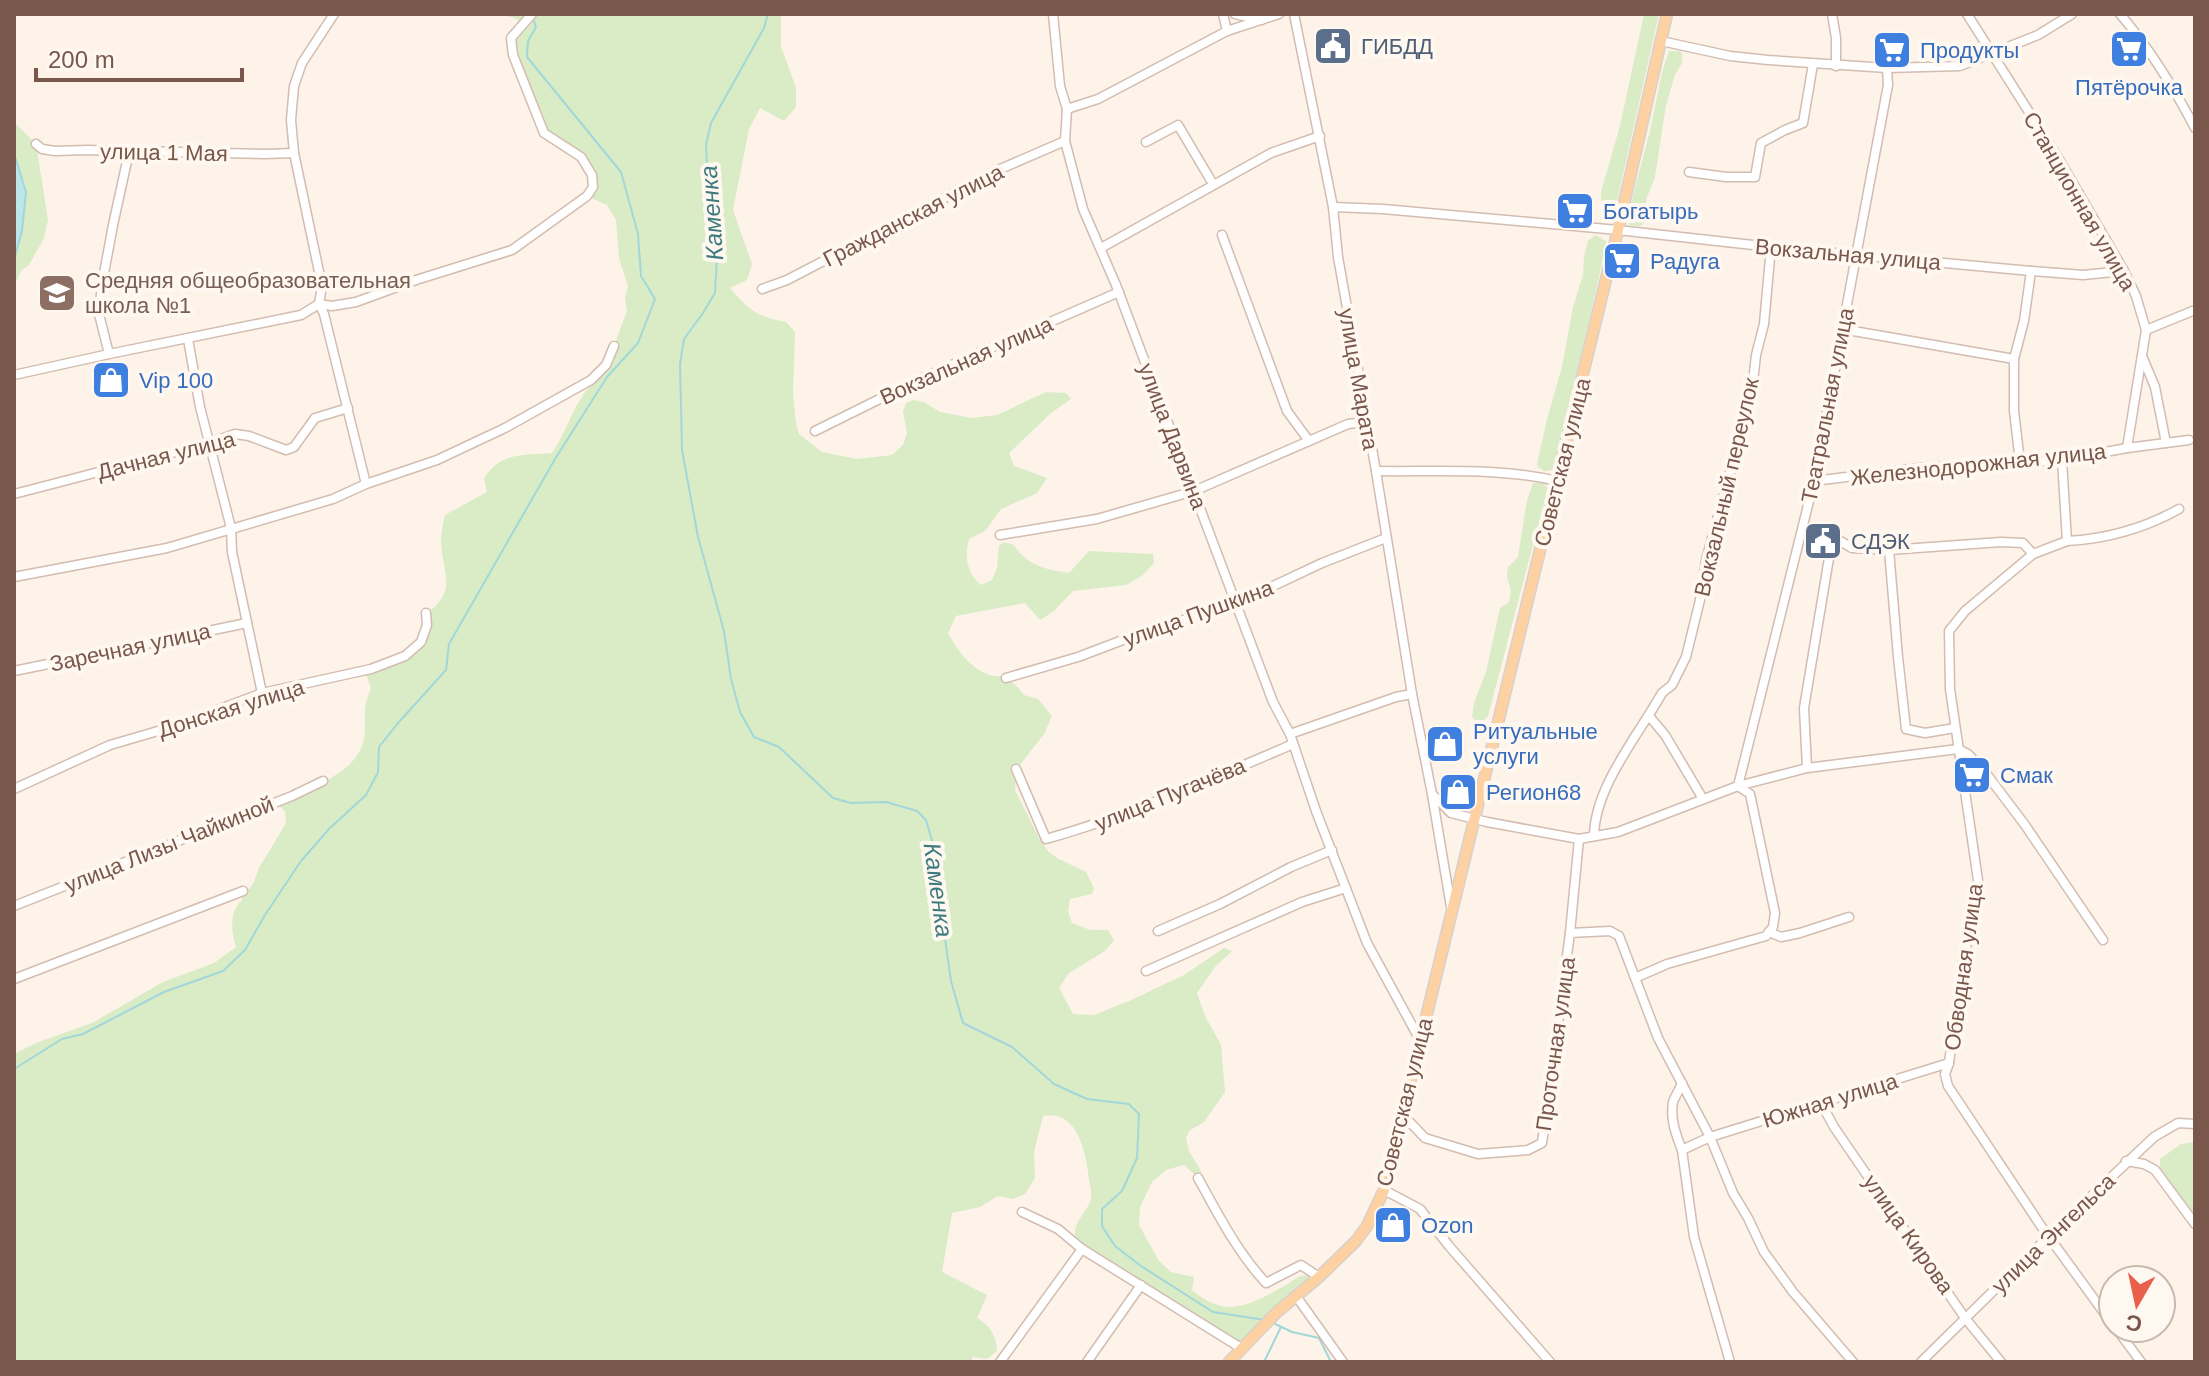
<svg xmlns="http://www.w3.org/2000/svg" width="2209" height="1376" viewBox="0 0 2209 1376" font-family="Helvetica,sans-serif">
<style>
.green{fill:#d9ecc6}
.water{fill:#bce6e8;stroke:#a2d7da;stroke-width:2}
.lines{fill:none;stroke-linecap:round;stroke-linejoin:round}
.stream{stroke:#a2d7da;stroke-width:2}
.minor-casing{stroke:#d3bcb0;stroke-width:11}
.major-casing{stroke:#d9d0cd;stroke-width:13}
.minor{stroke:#fff;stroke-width:8}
.major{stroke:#fdd1a1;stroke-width:10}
.labels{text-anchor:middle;stroke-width:8;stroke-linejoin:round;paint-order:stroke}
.service-label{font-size:22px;fill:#4e5e75;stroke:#fff8f0;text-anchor:start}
.shop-label{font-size:22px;fill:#366cbe;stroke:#fff8f0;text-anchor:start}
.street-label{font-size:22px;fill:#79574b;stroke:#fff8f0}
.education-label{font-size:22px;fill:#785e54;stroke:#fff8f0;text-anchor:start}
.water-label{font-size:24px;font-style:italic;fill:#3d7a7e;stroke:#fff8f0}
</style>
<rect width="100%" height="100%" fill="#fdf3e9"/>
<g class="green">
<path d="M494,14h287v32l15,42v19l-12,14 -24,-13 -11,21 -16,81 19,54 -5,16 -17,8c21,24 26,28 56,34l9,10 -2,62 3,30 3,10 23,18 35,7 35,-4 11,-10 4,-12 -4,-21 3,-9 8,-3 10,2 16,10 31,6 26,-3 49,-23 20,1 5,6 -20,14 -42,40 5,13 33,12 -10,15 -36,16 -16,22 -16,8c-5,18 -2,34 12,46l11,-5 5,-12 2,-22 5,-4 10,3c12,20 33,25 55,28l20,-22 64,3 1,9 -11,12 -17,10 -53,6 -19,20 -14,9 -15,-17 -69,13 -8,17c9,16 21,34 39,41 5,3 13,1 19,4 6,3 14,11 18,17l14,4 14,17 -8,18 -27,35 -2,21 25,50 8,11 9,7 29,14 8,16 -2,6 -22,5 -2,12 4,12 18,7h18l6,10 -9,11 -36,22 -10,15 14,26 21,1 35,-14 55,-26 40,-27 8,3 -17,16 -18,26 8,23 16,29 4,47 -21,30 -15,9 -3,7 3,13 13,22 -4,5 -14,-13 -18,5 -14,12 -12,25 -1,18 20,36 12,11 23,5 -2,13c34,29 57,16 92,-4 5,-2 11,-8 16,-10 5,-1 14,0 19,1l-78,71 -159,-99c-4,-6 -8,-10 -7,-17 0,-12 14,-22 16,-34 1,-5 -1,-14 -2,-19 -3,-26 -11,-70 -46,-63l-9,36 1,26 -10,16 -12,5 -15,-3 -18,11 -28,6 -10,59 45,23 -10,23c14,8 19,18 20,33l-10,8 -14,-2 -3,5h-956v-308l22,-11 56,-20 71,-41 51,-19 22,-16c-5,-15 -7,-35 6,-47l1,-9 6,-2 4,-5 6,-16 27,-45 -1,-11 -9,-10c30,-13 82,-27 88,-64 3,-21 -3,-28 7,-49l-6,-19 40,-14 16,-14 5,-29c33,-21 16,-41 15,-72 0,-8 2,-18 4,-26l42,-23 -3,-14c19,-27 38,-22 68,-25 15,-21 21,-48 38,-67 9,-10 21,-14 25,-28 2,-6 1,-7 -1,-12l13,-35 -2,-13 3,-12 -9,-28 -3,-38 -9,-15 -20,-9 6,-9 -7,-23 -42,-31 -33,-95 14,-7 1,-6 -14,-8z"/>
<polygon points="1644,14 1659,14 1616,206 1607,211 1601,206 1601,192 1620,126"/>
<polygon points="1669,51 1680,51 1682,53 1682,63 1675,75 1666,105 1655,177 1646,200 1648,213 1646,222 1640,226 1629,225 1628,214 1650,131 1662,72"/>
<polygon points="14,122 36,144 48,220 44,238 29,265 21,271 14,286 14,260 22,231 26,192 14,153"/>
<polygon points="1595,235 1606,241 1598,282 1554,470 1544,471 1538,467 1537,464 1547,419 1562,367 1573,307 1583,275 1584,257 1588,241"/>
<polygon points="1533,483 1543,483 1548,488 1488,716 1480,724 1472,717 1474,703 1486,672 1500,608 1509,602 1511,590 1507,577 1508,567 1518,557 1527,500"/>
<polygon points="2195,1142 2195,1215 2160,1172 2160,1159 2181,1144"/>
</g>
<polygon class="water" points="14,153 26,192 22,231 14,260"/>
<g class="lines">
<g class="stream">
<polyline points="768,14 764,28 711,123 706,145 708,185 715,207 718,237 715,293 703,313 684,339 680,364 682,450 698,537 724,631 731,679 740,712 754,737 779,747 833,798 851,803 886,802 917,811 926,820 935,851 934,892 944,932 951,981 963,1023 1012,1047 1054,1084 1087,1099 1129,1104 1139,1114 1137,1158 1122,1191 1102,1209 1102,1226 1115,1246 1141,1266 1213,1312 1265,1320"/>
<polyline points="14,1069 62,1039 83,1034 164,992 223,971 245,950 265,915 301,861 329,829 366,795 378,772 379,747 398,723 446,670 449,644 555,459 607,377 638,343 655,299 641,276 638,234 621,172 527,57 528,41 536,27 533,18"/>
<polyline points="1271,1322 1292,1332 1319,1338 1331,1362"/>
<polyline points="1264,1362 1281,1327"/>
</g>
<g class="minor-casing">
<g id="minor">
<polyline points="1053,14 1060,86 1067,109 1065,141 1083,209 1116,285 1273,702 1290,734 1316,811 1367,943 1420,1040"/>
<polyline points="1223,14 1227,31"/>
<polyline points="1235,14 1261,20"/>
<polyline points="1294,14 1333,207 1338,257 1376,471 1412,694 1432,794 1451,907"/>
<polyline points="1832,14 1836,38 1836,66"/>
<polyline points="1967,14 2060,161 2124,271 2136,296 2146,330 2127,448"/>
<path d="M2120,14c31,36 53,72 75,114"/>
<polyline points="1661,41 1730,56 1768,60 1887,68 1960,66 2038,35 2072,14"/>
<polyline points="1067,109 1098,99 1227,31 1279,14"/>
<polyline points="1146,142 1178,125 1213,184"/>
<polyline points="36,144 42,149 55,151 87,150 265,154 294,153"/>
<polyline points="1689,172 1726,177 1755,177 1761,143 1785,130 1803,123 1813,64"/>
<polyline points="1333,207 1383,209 1618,230 1771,247 2031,271 2083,275 2124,271"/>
<polyline points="1222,235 1287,411 1309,441"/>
<polyline points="1101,248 1271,153 1320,136"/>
<polyline points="762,289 787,280 998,170 1065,141"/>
<polyline points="319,304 322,286 294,153 291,120 294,86 302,63 334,14"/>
<polyline points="319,304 324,314 366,484"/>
<polyline points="1842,329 2014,359"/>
<polyline points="2146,330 2195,310"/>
<polyline points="188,339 200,407 231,528 232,552 262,693"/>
<polyline points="109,354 99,314 102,284 113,225 129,152"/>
<polyline points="2142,356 2155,387 2166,443"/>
<polyline points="14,375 109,354 301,315 319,304 332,306 356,302 416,280 512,250 587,196 593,187 592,175 581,157 544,133 513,55 511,38 532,14"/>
<polyline points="815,431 922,378 1119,292"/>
<polyline points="2062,460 2067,541 2033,554 1965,611 1949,631 1950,689 1979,887 1962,966 1949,1063 1945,1074 1948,1086 2041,1226 2113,1325"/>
<polyline points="2020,462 2014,411 2014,359 2024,321 2031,271"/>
<path d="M1376,471c60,1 122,-4 181,10"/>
<polyline points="1814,481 1919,468 2062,460 2127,448 2189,440"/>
<polyline points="14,494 210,443 235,434 249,436 286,450 294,447 315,418 348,408"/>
<polyline points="1000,535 1097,519 1194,491 1348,424 1366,422"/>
<path d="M2067,541c38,-2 78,-13 112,-32"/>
<polyline points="1889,550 1898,657 1906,729 1925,733 1955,728"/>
<polyline points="14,577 167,548 333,499 366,484 437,460 505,428 591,380 606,365 614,346"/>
<polyline points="14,671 247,623"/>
<polyline points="1006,678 1078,657 1136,635 1237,603 1322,563 1386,538"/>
<polyline points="1649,716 1665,735 1703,799"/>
<polyline points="1290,734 1396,697 1412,694"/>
<polyline points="1958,749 1968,754 1985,772 2025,825 2103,940"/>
<polyline points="1807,768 1804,708 1830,552 1830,535 1852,548 1889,550 2001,542 2023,543 2033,554"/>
<path d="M1016,769l30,70c85,-24 166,-60 247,-95"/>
<polyline points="1738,786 1814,481 1888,85 1887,68"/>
<polyline points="1738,786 1750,794 1775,913 1773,927 1769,932"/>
<polyline points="14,789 110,745 175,726 262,693 371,669 405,656 421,642 427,625 426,613"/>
<polyline points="1433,795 1451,813 1487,822 1579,839 1618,832 1738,786 1807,768 1958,749"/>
<path d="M1594,836c1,-50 44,-100 68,-143l10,-8 14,-28 14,-57 6,-40 46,-169 4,-36 8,-31 7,-77"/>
<polyline points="14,906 292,796 323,781"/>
<polyline points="1158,931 1220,904 1291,867 1332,850"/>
<polyline points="1769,932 1781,937 1800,933 1849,917"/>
<polyline points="1570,933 1610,931 1619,936 1658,1038 1710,1137 1733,1193 1748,1218 1764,1252 1793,1292 1853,1362"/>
<polyline points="1146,971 1302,902 1346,888"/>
<polyline points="1635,978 1667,964 1766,936 1769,932"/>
<polyline points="14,979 243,891"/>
<path d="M1682,1083c-2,6 -7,13 -9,19 -3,17 3,33 9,48"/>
<polyline points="1821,1103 1834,1127 1965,1318 2001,1362"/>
<polyline points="1402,1114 1425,1138 1478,1154 1528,1150 1542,1143 1570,933 1579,839"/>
<polyline points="2126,1161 2144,1164 2155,1170 2195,1224"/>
<path d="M1198,1178c20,36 39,74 68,105l35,-18 18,12"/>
<polyline points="1384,1190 1420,1209 1449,1246 1550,1362"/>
<polyline points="1022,1212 1058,1229 1082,1249 1241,1348"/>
<polyline points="1296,1296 1343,1362"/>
<polyline points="2116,1328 2141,1362"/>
<polyline points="1000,1362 1082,1249"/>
<polyline points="1087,1362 1141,1285"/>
<polyline points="1730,1362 1694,1237 1682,1150 1710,1137 1949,1063"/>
<polyline points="1921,1362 2049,1236 2154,1137 2178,1123 2195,1124"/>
</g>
</g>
<g class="major-casing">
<polyline id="major" points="1229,1362 1276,1313 1319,1277 1356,1241 1367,1226 1384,1190 1618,230 1667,14"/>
</g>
<use href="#minor" class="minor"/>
<use href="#major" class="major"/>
</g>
<defs>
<g id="civic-square" transform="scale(2)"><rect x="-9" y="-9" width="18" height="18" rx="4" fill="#5c6f8a" stroke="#fff8f0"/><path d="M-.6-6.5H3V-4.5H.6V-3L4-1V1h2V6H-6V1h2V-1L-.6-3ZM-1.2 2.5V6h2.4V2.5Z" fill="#fff"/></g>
<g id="supermarket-square" transform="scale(2)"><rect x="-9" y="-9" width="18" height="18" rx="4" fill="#3f7fe0" stroke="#fff8f0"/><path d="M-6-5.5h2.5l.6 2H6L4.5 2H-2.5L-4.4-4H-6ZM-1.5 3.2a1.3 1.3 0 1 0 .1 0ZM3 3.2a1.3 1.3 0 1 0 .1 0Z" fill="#fff"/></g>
<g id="school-square" transform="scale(2)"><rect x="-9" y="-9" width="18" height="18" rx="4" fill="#8d6e63" stroke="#fff8f0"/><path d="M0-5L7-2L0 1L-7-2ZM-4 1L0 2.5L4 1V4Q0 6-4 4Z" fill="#fff"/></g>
<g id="shop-square" transform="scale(2)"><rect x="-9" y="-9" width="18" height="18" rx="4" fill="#3f7fe0" stroke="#fff8f0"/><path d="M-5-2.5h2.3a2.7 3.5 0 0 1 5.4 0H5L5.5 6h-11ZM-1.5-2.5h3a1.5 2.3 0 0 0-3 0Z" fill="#fff"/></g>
</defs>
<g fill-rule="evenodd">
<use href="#civic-square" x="1333" y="46"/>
<use href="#supermarket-square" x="2129" y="49"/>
<use href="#supermarket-square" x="1892" y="50"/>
<use href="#supermarket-square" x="1575" y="211"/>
<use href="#supermarket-square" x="1622" y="261"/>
<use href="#school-square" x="57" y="293"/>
<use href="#shop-square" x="111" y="380"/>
<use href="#civic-square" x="1823" y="541"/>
<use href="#shop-square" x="1445" y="744"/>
<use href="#supermarket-square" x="1972" y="775"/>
<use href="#shop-square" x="1458" y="792"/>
<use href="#shop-square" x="1393" y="1225"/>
</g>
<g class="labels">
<g class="service-label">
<text x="1361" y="54">ГИБДД</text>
<text x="1851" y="549">СДЭК</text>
</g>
<g class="shop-label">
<text x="1920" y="58">Продукты</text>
<text x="2129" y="95" text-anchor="middle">Пятёрочка</text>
<text x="1603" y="219">Богатырь</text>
<text x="1650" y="269">Радуга</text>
<text x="139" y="388">Vip 100</text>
<text x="1473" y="739">Ритуальные<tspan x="1473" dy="25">услуги</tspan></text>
<text x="2000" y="783">Смак</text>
<text x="1486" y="800">Регион68</text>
<text x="1421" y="1233">Ozon</text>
</g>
<g class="street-label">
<text transform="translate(164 152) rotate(1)" y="8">улица 1 Мая</text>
<text transform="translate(2080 201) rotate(60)" y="8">Станционная улица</text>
<text transform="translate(913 215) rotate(-27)" y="8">Гражданская улица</text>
<text transform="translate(1848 254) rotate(5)" y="8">Вокзальная улица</text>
<text transform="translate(966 360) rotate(-24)" y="8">Вокзальная улица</text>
<text transform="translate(1359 379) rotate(80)" y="8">улица Марата</text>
<text transform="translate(1827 405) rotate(-79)" y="8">Театральная улица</text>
<text transform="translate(1173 436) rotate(69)" y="8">улица Дарвина</text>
<text transform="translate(166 455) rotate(-14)" y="8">Дачная улица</text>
<text transform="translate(1562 462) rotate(-76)" y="8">Советская улица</text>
<text transform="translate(1978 464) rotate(-6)" y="8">Железнодорожная улица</text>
<text transform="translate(1726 487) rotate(-77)" y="8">Вокзальный переулок</text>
<text transform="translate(1198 613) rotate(-20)" y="8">улица Пушкина</text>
<text transform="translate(130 647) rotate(-12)" y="8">Заречная улица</text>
<text transform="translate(231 708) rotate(-17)" y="8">Донская улица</text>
<text transform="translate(1170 794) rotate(-22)" y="8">улица Пугачёва</text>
<text transform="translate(169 844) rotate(-22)" y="8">улица Лизы Чайкиной</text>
<text transform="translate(1963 967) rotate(-82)" y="8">Обводная улица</text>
<text transform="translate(1555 1044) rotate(-82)" y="8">Проточная улица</text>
<text transform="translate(1830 1100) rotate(-17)" y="8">Южная улица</text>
<text transform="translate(1404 1102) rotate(-76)" y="8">Советская улица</text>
<text transform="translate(2053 1233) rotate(-44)" y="8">улица Энгельса</text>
<text transform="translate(1909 1234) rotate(55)" y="8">улица Кирова</text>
</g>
<g class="education-label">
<text x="85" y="288">Средняя общеобразовательная<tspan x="85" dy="25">школа №1</tspan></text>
</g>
<g class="water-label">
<text transform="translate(712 213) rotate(-94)" y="8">Каменка</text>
<text transform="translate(938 890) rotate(82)" y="8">Каменка</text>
</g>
</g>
<rect width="2209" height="1376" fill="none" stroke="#79574b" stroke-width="32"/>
<g transform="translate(2137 1304) rotate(189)"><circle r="38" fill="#fff8f0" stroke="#c9b8ae" stroke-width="2"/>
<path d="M0-6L14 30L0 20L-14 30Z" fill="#ea5f4b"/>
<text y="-12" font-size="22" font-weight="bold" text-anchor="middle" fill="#79574b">С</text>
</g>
<path d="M36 68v12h206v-12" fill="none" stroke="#79574b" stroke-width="4"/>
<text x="48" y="68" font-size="24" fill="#79574b" stroke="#fff8f0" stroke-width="6" paint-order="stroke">200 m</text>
</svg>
